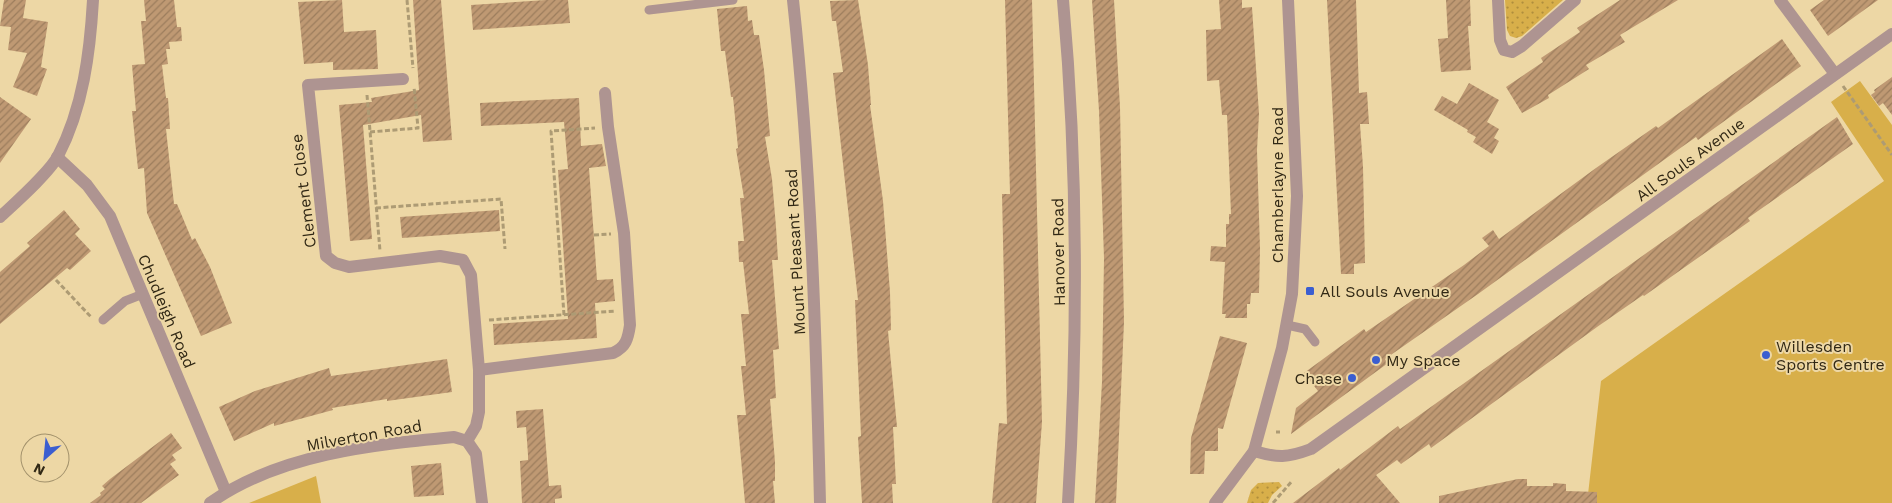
<svg xmlns="http://www.w3.org/2000/svg" width="1892" height="503" viewBox="0 0 1892 503" font-family="'Work Sans',sans-serif">
<style>
.grass{fill:url(#grass-dots)}
.park{fill:#d8af4a}
.building{fill:url(#building-hatch)}
.lines{fill:none;stroke-linecap:round;stroke-linejoin:round}
.path{stroke:#ad9b74;stroke-width:3;stroke-dasharray:5 2.5;stroke-linecap:butt}
.service{stroke:#ae9491;stroke-width:9}
.minor{stroke:#ae9491;stroke-width:12}
.tertiary{stroke:#ae9491;stroke-width:12}
.poi-dot{fill:#3b5ed0;stroke:#edd7a5;stroke-width:2}
.labels{text-anchor:middle;stroke-width:4;stroke-linejoin:round;paint-order:stroke}
.street-label{font-size:16px;fill:#312815;stroke:#edd7a5}
.poi-label{font-size:16px;fill:#312815;stroke:#edd7a5;text-anchor:start}
</style>
<defs>
<pattern id="grass-dots" width="8" height="8" patternUnits="userSpaceOnUse" patternTransform="scale(1.25)"><rect width="8" height="8" fill="#d8af4a"/><path d="M2 2h.1M6 6h.1" fill="none" stroke="#b08e3c" stroke-width="1.8" stroke-linecap="round"/></pattern>
<pattern id="building-hatch" width="6" height="6" patternUnits="userSpaceOnUse" patternTransform="scale(1.25)"><rect width="6" height="6" fill="#bf9973"/><path d="M-1 1l2-2M0 6l6-6M5 7l2-2" fill="none" stroke="#9c7d5d"/></pattern>
</defs>
<rect width="100%" height="100%" fill="#edd7a5"/>
<g class="grass">
<polygon points="1505,0 1563,0 1522,36 1516,38 1510,36 1507,30"/>
<polygon points="1279,482 1282,486 1272,495 1268,503 1247,503 1251,490 1258,483"/>
</g>
<g class="park">
<polygon points="1860,81 1892,125 1892,503 1587,503 1601,381 1884,181 1831,102"/>
<polygon points="316,476 321,503 249,503"/>
</g>
<g class="building">
<polygon points="4,0 26,0 23,18 48,22 41,67 47,69 37,96 13,87 27,53 8,50 11,27 0,26"/>
<polygon points="144,0 174,0 177,27 181,27 182,41 169,42 170,49 166,49 168,64 162,65 166,98 168,98 170,129 166,129 174,204 177,204 192,240 195,238 210,267 232,323 201,336 147,213 144,168 138,169 132,111 136,111 132,65 145,64 141,21 146,21"/>
<polygon points="342,0 344,32 376,30 378,69 333,70 333,62 304,64 298,2"/>
<polygon points="413,0 441,0 452,140 423,142 421,115 363,125 372,239 350,241 339,105 372,102 371,98 419,90"/>
<polygon points="546,0 568,0 570,23 473,30 471,5"/>
<polygon points="858,0 868,65 871,105 870,105 883,201 890,292 891,330 888,331 897,427 893,427 896,484 892,484 893,503 862,503 858,437 861,436 855,300 858,300 833,73 843,72 836,21 832,21 830,1"/>
<polygon points="1005,0 1032,0 1042,422 1036,503 992,503 999,423 1007,424 1002,194 1010,194"/>
<polygon points="1092,0 1114,0 1120,107 1124,322 1116,503 1095,503 1102,382 1104,258 1099,111"/>
<polygon points="1219,0 1242,0 1242,8 1252,7 1259,114 1257,150 1260,249 1259,293 1251,293 1250,304 1247,304 1247,318 1225,318 1226,314 1222,314 1225,262 1210,261 1211,246 1226,247 1226,224 1229,224 1229,214 1231,214 1227,115 1222,115 1219,80 1207,81 1206,30 1221,29"/>
<polygon points="1327,0 1356,0 1359,93 1367,92 1369,124 1360,124 1363,167 1365,263 1354,264 1354,274 1341,274"/>
<polygon points="1446,0 1470,0 1471,26 1468,26 1471,70 1441,72 1438,39 1448,38"/>
<polygon points="1620,0 1678,0 1620,35 1625,42 1586,65 1589,69 1548,95 1549,98 1522,113 1506,87 1543,62 1541,58 1580,32 1577,28"/>
<polygon points="1824,0 1878,0 1828,36 1810,10"/>
<polygon points="747,6 748,21 752,20 754,35 759,35 764,70 770,136 765,137 772,179 776,227 778,260 772,260 779,349 773,350 776,398 770,399 775,462 775,481 773,481 775,503 745,503 737,415 746,415 741,366 746,366 741,314 749,314 743,262 739,262 738,241 744,241 740,198 744,198 736,149 738,148 733,97 731,97 725,51 721,51 717,9"/>
<polygon points="1782,39 1801,66 1698,140 1696,137 1679,149 1478,294 1385,359 1388,363 1291,434 1296,408 1318,391 1304,373 1364,329 1366,332 1464,265 1489,246 1482,238 1493,230 1499,239 1596,168 1656,126 1658,128"/>
<polygon points="1892,77 1892,115 1883,103 1879,106 1871,95 1875,92 1874,90"/>
<polygon points="1469,83 1499,100 1487,122 1499,129 1494,138 1499,141 1492,154 1473,142 1476,137 1467,132 1468,130 1434,110 1442,96 1457,104"/>
<polygon points="0,97 31,119 0,163"/>
<polygon points="579,98 581,146 602,144 606,166 589,168 597,280 613,279 615,301 595,303 597,338 494,345 493,324 568,319 558,170 568,169 564,122 481,126 480,103"/>
<polygon points="1837,117 1853,144 1748,218 1750,221 1644,296 1643,295 1597,327 1431,448 1429,444 1401,464 1397,460 1376,475 1400,503 1293,503 1339,468 1340,470 1398,426 1400,429"/>
<polygon points="64,210 80,229 75,234 91,251 70,270 67,268 0,324 0,272 30,246 27,243"/>
<polygon points="499,210 500,231 402,238 400,217"/>
<polygon points="1220,336 1247,343 1223,429 1218,428 1218,451 1205,451 1204,474 1190,474 1191,438"/>
<polygon points="447,359 452,392 387,401 387,399 332,408 333,410 274,426 274,423 234,441 219,407 255,391 329,368 331,376"/>
<polygon points="543,409 549,486 561,485 562,498 555,499 555,503 522,503 520,461 528,460 528,455 526,427 517,428 516,411"/>
<polygon points="171,433 182,448 172,455 176,460 170,464 179,475 141,503 90,503 101,495 100,493 105,489 102,486 110,479"/>
<polygon points="441,463 444,495 414,497 411,466"/>
<polygon points="1518,479 1527,479 1527,486 1553,486 1553,483 1566,484 1566,491 1597,492 1597,503 1439,503 1439,496"/>
</g>
<g class="lines">
<g class="path">
<polyline points="407,0 413,68"/>
<polyline points="1843,86 1892,155"/>
<polyline points="367,95 380,251"/>
<polyline points="370,132 418,128 414,87"/>
<polyline points="376,208 501,199 505,249"/>
<polyline points="594,235 611,234"/>
<polyline points="56,280 92,318"/>
<polyline points="564,315 551,131 595,128"/>
<polyline points="489,320 616,311"/>
<polyline points="1276,432 1280,432"/>
<polyline points="1273,503 1292,481"/>
</g>
<g class="service">
<polyline points="649,10 733,0"/>
<polyline points="103,320 125,301 143,294"/>
<polyline points="1287,325 1305,329 1315,342"/>
</g>
<g class="minor">
<path d="M793,0c18,167 23,335 27,503"/>
<path d="M1063,0c15,167 15,335 5,503"/>
<polyline points="1498,0 1500,40 1504,50 1512,52 1522,46 1575,0"/>
<polyline points="1780,0 1835,74"/>
<polyline points="403,79 308,85 326,256 335,263 349,267 440,256 463,260 471,275 479,370 479,412 476,426 467,441"/>
<polyline points="57,157 87,185 110,216 226,492"/>
<path d="M0,217c15,-14 49,-44 58,-61 25,-48 32,-103 35,-156"/>
<path d="M479,370l134,-17c13,-6 15,-14 17,-28l-6,-92 -16,-106 -3,-34"/>
<path d="M210,503c69,-49 161,-58 244,-66l13,4 9,13 6,49"/>
</g>
<g class="tertiary">
<path d="M1254,451c24,7 33,7 57,-2l581,-415"/>
<polyline points="1215,503 1254,451 1282,348 1292,294 1297,196 1288,0"/>
</g>
</g>
<g class="poi-dot">
<rect x="1305" y="286" width="10" height="10" rx="2.5"/>
<circle cx="1766" cy="355" r="5"/>
<circle cx="1376" cy="360" r="5"/>
<circle cx="1352" cy="378" r="5"/>
</g>
<g class="labels">
<g class="street-label">
<text transform="translate(1690 159) rotate(-36)" y="6">All Souls Avenue</text>
<text transform="translate(1277 185) rotate(-90)" y="6">Chamberlayne Road</text>
<text transform="translate(303 191) rotate(-97)" y="6">Clement Close</text>
<text transform="translate(795 252) rotate(-93)" y="6">Mount Pleasant Road</text>
<text transform="translate(1058 252) rotate(-91)" y="6">Hanover Road</text>
<text transform="translate(167 311) rotate(67)" y="6">Chudleigh Road</text>
<text transform="translate(364 435) rotate(-10)" y="6">Milverton Road</text>
</g>
<g class="poi-label">
<text x="1320" y="297">All Souls Avenue</text>
<text x="1776" y="352">Willesden<tspan x="1776" dy="18">Sports Centre</tspan></text>
<text x="1386" y="366">My Space</text>
<text x="1342" y="384" text-anchor="end">Chase</text>
</g>
</g>
<g transform="translate(45 458) rotate(207)"><circle r="24" fill="#edd7a5" stroke="#a2916b"/>
<path d="M0-4L9 19L0 12L-9 19Z" fill="#3b5ed0"/>
<text y="-8" font-size="14" font-weight="bold" text-anchor="middle" fill="#312815">N</text>
</g>
</svg>
